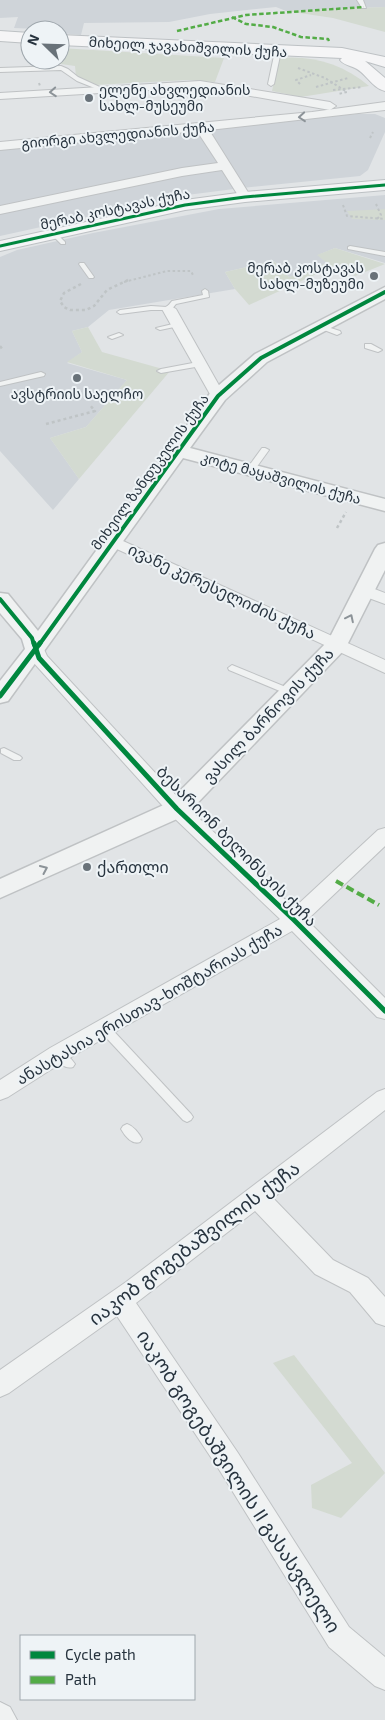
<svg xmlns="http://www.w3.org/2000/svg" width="385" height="1720" viewBox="0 0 385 1720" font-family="'Exo 2','Noto Sans Georgian',sans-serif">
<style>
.built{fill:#cfd4d9}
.green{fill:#d3dad1}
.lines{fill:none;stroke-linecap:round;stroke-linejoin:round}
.service-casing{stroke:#bfc2c4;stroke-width:2}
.minor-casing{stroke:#bfc2c4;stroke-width:2}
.tertiary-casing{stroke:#bfc2c4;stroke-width:3}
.primary-casing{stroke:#bdc1c4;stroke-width:2}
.path-far1{stroke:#bfc4c6;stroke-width:2;stroke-dasharray:2.5 2.5;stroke-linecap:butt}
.path{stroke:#bfc4c6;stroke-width:2.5;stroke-dasharray:3 3;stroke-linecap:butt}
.service{fill:#f0f2f2;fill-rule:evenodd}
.minor{fill:#f0f2f2;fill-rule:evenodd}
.tertiary{fill:#f0f2f2;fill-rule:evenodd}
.primary{fill:#f5f5f6;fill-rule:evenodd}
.path-bridge{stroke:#bfc4c6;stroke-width:2;stroke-dasharray:2.5 2.5;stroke-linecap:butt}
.quiet-far1{stroke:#53ac46;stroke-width:2.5;stroke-dasharray:4.5 2.5;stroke-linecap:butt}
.quiet{stroke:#53ac46;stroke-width:4;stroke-dasharray:8 4;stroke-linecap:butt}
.cycleway-far2-casing{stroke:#eef3f6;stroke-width:5}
.cycleway-far1-casing{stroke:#eef3f6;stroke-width:6}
.cycleway-casing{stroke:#eef3f6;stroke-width:8}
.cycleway-far2{stroke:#00873e;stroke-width:3}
.cycleway-far1{stroke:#00873e;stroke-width:4}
.cycleway{stroke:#00873e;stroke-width:5}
.oneway{stroke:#8c9398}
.poi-dot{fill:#697279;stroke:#eef3f6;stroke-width:2}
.labels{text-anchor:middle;stroke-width:4;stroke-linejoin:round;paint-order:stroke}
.far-street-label{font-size:14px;fill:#28343f;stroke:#eef3f6}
.far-poi-label{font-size:14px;fill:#28343f;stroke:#eef3f6;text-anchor:start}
.street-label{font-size:16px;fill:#28343f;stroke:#eef3f6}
.poi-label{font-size:16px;fill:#28343f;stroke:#eef3f6;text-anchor:start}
.near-street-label{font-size:19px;fill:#28343f;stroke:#eef3f6}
</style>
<rect width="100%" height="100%" fill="#e1e4e6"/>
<g class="built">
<polygon points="0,0 385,0 385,7 286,11 276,7 210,14 169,22 84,23 81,35 60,33 60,30 14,28 18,17 0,18"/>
<polygon points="357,114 375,114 385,118 385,132 368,170 360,176 242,188 206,131 209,127"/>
<polygon points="200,130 234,189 187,195 0,236 0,149"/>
<polygon points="385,195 385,263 335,248 318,255 328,263 289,277 274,261 225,272 235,289 109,310 88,327 72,331 82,352 67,363 127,380 86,427 50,438 79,479 53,510 0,451 0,257 17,250 93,233 219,209"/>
</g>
<g class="green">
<polygon points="385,7 385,32 333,18 286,11"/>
<polygon points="60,48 224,58 215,82 188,80 95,85 76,77 75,66 47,62 46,60 60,60"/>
<path d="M279,58c34,-3 64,6 90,28l-68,11 -29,-6z"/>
<polygon points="385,209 385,220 352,219 347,211"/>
<polygon points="335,248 385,264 355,276 334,266 249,305 235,289 225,272 274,261 289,277 327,263 317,255"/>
<polygon points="88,327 102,352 170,371 79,479 50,438 86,427 127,380 67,362 82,352 72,331"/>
<polygon points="294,1355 385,1473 341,1518 312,1508 311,1485 352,1463 273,1363"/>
</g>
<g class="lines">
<g class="service-casing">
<g id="service">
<polygon points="357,0 363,0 366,8 362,8"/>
<polygon points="278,49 281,51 274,84 271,86 268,84 275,51"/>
<polygon points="61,66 68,69 78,77 102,88 97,89 77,81 61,70 0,72 0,68"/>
<polygon points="51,232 55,232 65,242 65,244 61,244 51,234"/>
<polygon points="350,246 385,252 385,256 348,249 348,247"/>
<polygon points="80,263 84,263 94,277 93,278 89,278 79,264"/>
<polygon points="205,289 208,291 209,297 176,304 171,310 151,310 120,314 117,312 120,310 151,306 167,307 172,301 203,295 202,291"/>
<polygon points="177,323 181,325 179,326 160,330 156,328"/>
<polygon points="321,325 340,331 341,333 337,335 319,328 319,326"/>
<polygon points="119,333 123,335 112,339 108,337"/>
<polygon points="365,344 371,344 382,350 378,352 365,348"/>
<polygon points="198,362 202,364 201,366 161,373 157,371 161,369"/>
<polygon points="41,372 45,374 44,376 0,386 0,382"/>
<polygon points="262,448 265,448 269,450 253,472 247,472 246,470"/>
<polygon points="232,665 293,690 295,692 290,695 287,694 229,670 228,668"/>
<polygon points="4,748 20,756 22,758 20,760 14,760 1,753 1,749"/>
<polygon points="104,1024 108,1025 191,1114 193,1117 191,1120 187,1122 183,1120 100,1031 99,1028 100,1025"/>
<path d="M58,1050c6,2 13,8 17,14l-2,3c-8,3 -17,-6 -21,-13l2,-3z"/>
<path d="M127,1124c6,2 12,9 15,15l-2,3c-8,3 -15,-6 -19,-13l2,-3z"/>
</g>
</g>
<g class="minor-casing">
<g id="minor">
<polygon points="200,81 330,102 336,106 330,110 200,87 0,99 0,93"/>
<polygon points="385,102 385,110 209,130 251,197 249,200 241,200 222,170 182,176 0,214 0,206 182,168 218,163 197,131 0,150 0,142 312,112"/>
<polygon points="169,305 176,309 225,396 223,399 218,400 211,396 162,309"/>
<polygon points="112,536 385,660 385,673 106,544 104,541 106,538"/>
<polygon points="364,585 385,593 385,604 358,594 355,590 358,586"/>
<polygon points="36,644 42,645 47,656 184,804 294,908 378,830 385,828 385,846 307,920 385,998 385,1019 377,1017 292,931 66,1060 8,1097 0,1100 0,1080 50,1048 280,919 170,814 33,662 27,649 30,645"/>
<polygon points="385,1089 385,1110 273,1198 333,1260 368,1278 385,1297 385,1326 376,1323 350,1292 315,1274 255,1211 136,1303 238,1453 349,1627 385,1657 385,1690 375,1686 329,1647 220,1471 117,1316 9,1393 0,1397 0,1370 126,1282 377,1092"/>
<polygon points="0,1702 10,1707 17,1720 0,1720"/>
</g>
</g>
<g class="tertiary-casing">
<g id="tertiary">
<polygon points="385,287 385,299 267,362 225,400 190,448 385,499 385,511 183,458 8,701 0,703 0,681 25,649 22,639 0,613 0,593 8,594 38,631 211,392 255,354"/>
<polygon points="385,543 385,570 345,649 186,815 0,898 0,879 168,803 328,641 375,549 378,545"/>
</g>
</g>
<g class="primary-casing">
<g id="primary">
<polygon points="0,31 30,33 30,43 0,41"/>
<path d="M60,35l282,13 43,9v10l-20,-6 20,17v13c-13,-3 -19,-18 -30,-23 -6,-3 -11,-3 -15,-8l2,-2 -282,-13z"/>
<polygon points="385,180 385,190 245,202 185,210 0,251 0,241 185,200 245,192"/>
</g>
</g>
<g class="path-far1">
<polyline points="298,68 325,78 347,92 338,94"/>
<polyline points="300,84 296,80 311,75"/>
<polyline points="316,87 348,78"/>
<polyline points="333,90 362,87"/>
<polyline points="370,138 373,132"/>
<polyline points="376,204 381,215 376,220"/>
<polyline points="343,205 347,216 385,219"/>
<polyline points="124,282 167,271 191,271 193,275"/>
</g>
<g class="path">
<polyline points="81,284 64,293 60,301 64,307 70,310 86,310 94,306 107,290 128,280"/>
<polyline points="0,346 3,350"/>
<polyline points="46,424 95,411 89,404"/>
<polyline points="337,528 346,512"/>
</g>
<use href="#service" class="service"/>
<use href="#minor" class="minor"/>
<use href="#tertiary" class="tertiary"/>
<use href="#primary" class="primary"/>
<polyline class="path-bridge" points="39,83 40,86"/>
<g class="quiet-far1">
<polyline points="232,17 246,24 273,27 301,37 328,39 329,41"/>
<polyline points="177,31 246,15 364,7"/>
</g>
<polyline class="quiet" points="336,881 379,905"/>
<g class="cycleway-far2-casing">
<polyline id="cycleway-far2" points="0,246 185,205 245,197 385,185"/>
</g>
<g class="cycleway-far1-casing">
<g id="cycleway-far1">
<polyline points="0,599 32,638 34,645"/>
<polyline points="39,645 218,396 261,358 385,292"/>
</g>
</g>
<g class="cycleway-casing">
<g id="cycleway">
<polyline points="34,643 39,658 177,809 294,920 385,1011"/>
<polyline points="0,696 40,643"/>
</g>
</g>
<use href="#cycleway-far2" class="cycleway-far2"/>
<use href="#cycleway-far1" class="cycleway-far1"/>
<use href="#cycleway" class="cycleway"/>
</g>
<defs><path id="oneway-chevron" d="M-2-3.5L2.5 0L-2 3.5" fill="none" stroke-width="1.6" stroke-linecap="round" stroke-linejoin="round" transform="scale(1.25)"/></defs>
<g class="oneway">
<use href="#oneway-chevron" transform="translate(53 92) rotate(176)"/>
<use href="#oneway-chevron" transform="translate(302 117) rotate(175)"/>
<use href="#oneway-chevron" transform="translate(350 618) rotate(-64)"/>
<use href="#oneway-chevron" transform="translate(44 869) rotate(-24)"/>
</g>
<g class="poi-dot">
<circle cx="89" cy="98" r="5"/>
<circle cx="374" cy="276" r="5"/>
<circle cx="77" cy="378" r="5"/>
<circle cx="87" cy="867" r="5"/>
</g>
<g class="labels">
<g class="far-street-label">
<text transform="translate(188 47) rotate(3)" y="5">მიხეილ ჯავახიშვილის ქუჩა</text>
<text transform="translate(118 135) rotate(-5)" y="5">გიორგი ახვლედიანის ქუჩა</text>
<text transform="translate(115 209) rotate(-12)" y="5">მერაბ კოსტავას ქუჩა</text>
<text transform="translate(150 472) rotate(-54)" y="5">მიხეილ ზანდუკელის ქუჩა</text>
<text transform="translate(281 478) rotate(15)" y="5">კოტე მაყაშვილის ქუჩა</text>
</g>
<g class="far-poi-label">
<text x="99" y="95">ელენე ახვლედიანის<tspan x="99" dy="16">სახლ-მუსეუმი</tspan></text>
<text x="364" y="273" text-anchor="end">მერაბ კოსტავას<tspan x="364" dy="16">სახლ-მუზეუმი</tspan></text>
<text x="77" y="399" text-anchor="middle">ავსტრიის საელჩო</text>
</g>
<g class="street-label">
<text transform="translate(222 591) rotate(25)" y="6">ივანე კერესელიძის ქუჩა</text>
<text transform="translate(268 715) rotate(-46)" y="6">ვასილ ბარნოვის ქუჩა</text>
<text transform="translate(237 846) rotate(45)" y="6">ბესარიონ ბელინსკის ქუჩა</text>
<text transform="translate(149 1004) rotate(-30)" y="6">ანასტასია ერისთავ-ხოშტარიას ქუჩა</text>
</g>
<g class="poi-label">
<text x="97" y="873">ქართლი</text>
</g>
<g class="near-street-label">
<text transform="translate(194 1243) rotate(-37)" y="7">იაკობ გოგებაშვილის ქუჩა</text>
<text transform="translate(239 1481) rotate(57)" y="7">იაკობ გოგებაშვილის II გასასვლელი</text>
</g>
</g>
<rect x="20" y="1635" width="175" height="65" fill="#eef3f6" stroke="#9fa7ad"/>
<rect x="30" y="1651" width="25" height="8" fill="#00873e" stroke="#9fa7ad"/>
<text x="65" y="1660" font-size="15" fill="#28343f">Cycle path</text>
<rect x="30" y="1676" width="25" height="8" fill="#53ac46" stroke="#9fa7ad"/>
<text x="65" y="1685" font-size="15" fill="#28343f">Path</text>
<g transform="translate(45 45) rotate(293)"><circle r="24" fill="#eef3f6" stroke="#9fa7ad"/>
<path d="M0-4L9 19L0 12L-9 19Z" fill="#697279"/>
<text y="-8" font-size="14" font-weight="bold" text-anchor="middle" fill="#28343f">N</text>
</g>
</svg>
